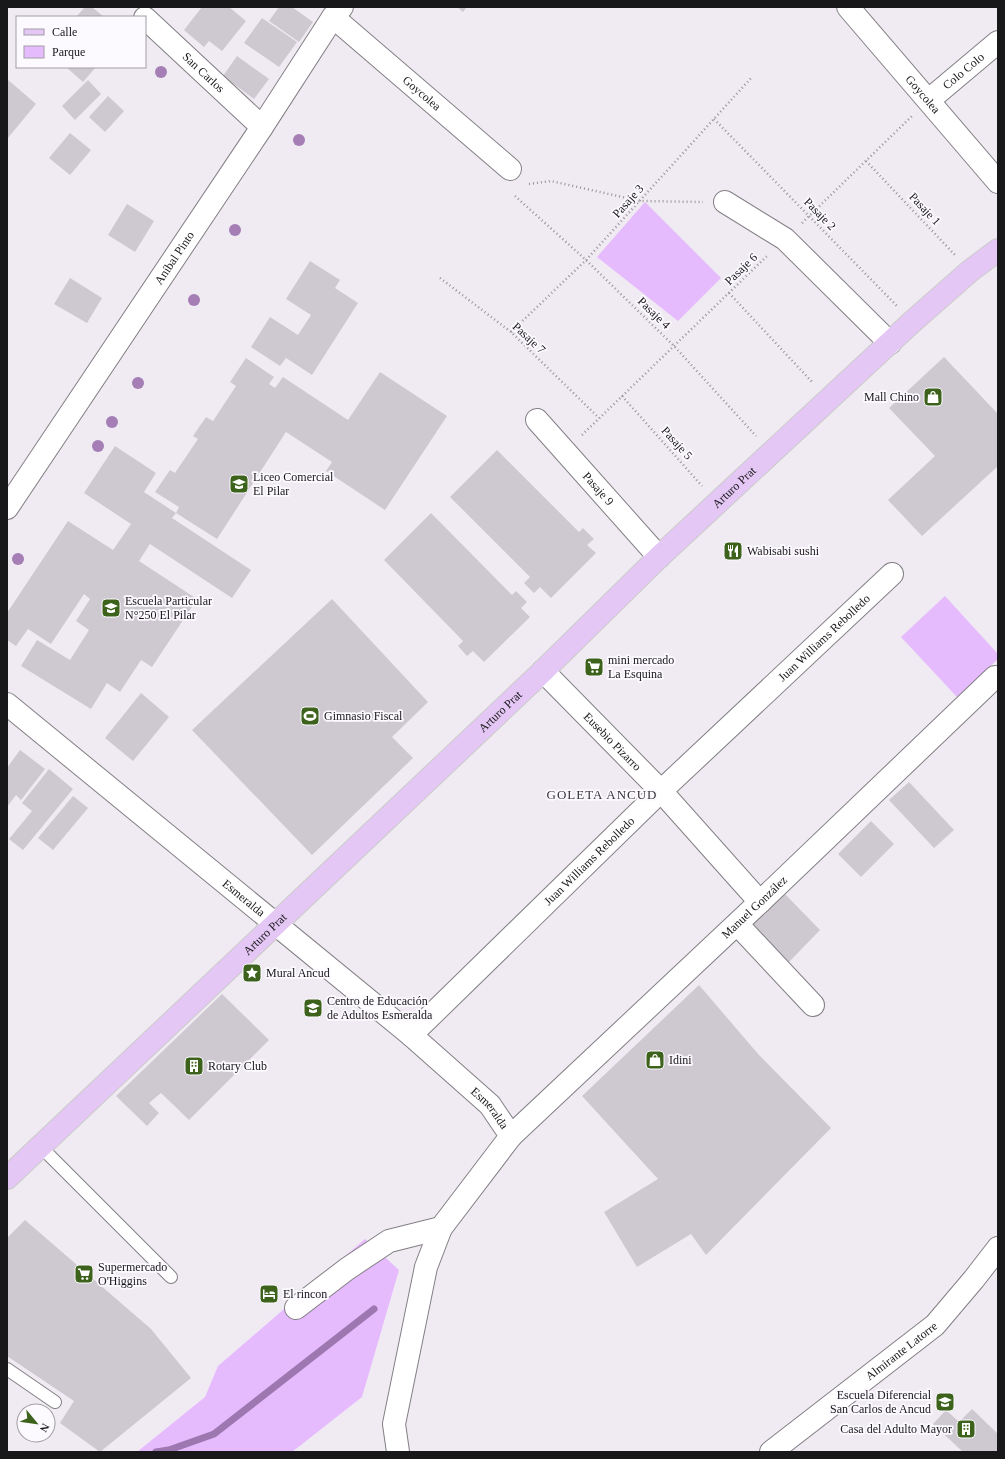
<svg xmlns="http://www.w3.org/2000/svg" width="1005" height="1459" viewBox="0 0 1005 1459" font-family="Georgia,serif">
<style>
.green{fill:#e6bbfd}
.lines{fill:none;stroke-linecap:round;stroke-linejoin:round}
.stream{stroke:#9c77b0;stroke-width:7}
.building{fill:#cec9d0}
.lane-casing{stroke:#837f85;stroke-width:14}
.street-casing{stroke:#837f85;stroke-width:24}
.secondary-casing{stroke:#837f85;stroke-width:24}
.primary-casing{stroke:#ccc;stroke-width:24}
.path{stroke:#969398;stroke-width:2.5;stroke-dasharray:1 3;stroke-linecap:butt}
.lane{stroke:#fff;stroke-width:12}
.street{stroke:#fff;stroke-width:22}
.secondary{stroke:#fff;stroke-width:22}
.primary{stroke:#e4c7f4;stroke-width:22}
.tree{fill:#a47eb4}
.labels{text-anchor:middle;stroke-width:3.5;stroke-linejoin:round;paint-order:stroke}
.street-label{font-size:12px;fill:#181719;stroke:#fcf9ff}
.poi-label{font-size:12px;fill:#181719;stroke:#fcf9ff;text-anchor:start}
.neighbourhood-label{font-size:13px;letter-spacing:1px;fill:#38343a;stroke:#fcf9ff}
</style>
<rect width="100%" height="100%" fill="#f0ebf2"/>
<g class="green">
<polygon points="645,202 721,278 678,321 597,257"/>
<polygon points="945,596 998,654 998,659 957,697 901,637"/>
<polygon points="365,1239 399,1270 362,1397 292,1452 137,1452 205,1397 218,1366"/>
</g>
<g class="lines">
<polyline class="stream" points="156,1452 169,1450 214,1434 374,1309"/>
</g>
<g class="building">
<polygon points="85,7 92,7 104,17 76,17"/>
<polygon points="202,7 229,7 246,21 222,51 209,41 204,47 184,30"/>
<polygon points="279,7 292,7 313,22 299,42 269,21"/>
<polygon points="457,7 467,7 463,12"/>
<polygon points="262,18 297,42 279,67 244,43"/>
<polygon points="237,56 269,79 254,99 223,76"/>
<polygon points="66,67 96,67 83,82"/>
<polygon points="7,79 36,104 7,139"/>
<polygon points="88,80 101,94 75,120 62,106"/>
<polygon points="108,96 124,111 105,132 89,117"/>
<polygon points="70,133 91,150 70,175 49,158"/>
<polygon points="127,204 154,221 135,252 108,235"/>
<polygon points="310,261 340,280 335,288 358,303 312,375 286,358 280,366 251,347 270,317 298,335 311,315 286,299"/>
<polygon points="70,278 102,298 87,323 54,304"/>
<polygon points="944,357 998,414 998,466 922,536 888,500 935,456 889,408"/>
<polygon points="246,358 274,377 269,384 275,388 283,377 348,420 380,372 447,416 385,510 326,471 332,462 286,432 217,539 176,513 172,518 251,570 232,598 150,544 139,561 197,599 152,667 141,660 120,692 107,683 91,709 21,666 37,640 70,660 89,630 76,621 90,599 84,594 51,644 28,629 16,646 7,640 7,613 68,521 113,550 131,524 84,493 115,446 156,473 144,492 176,513 179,507 155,492 170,470 175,473 198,439 193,436 206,417 213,421 236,386 230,382"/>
<polygon points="497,450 579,532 583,528 594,539 587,545 596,553 551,598 540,587 534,593 524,583 530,577 450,497"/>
<polygon points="431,513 512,595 516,591 527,602 521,608 530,617 484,662 473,651 467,656 458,646 463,641 384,560"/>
<polygon points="332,599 428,702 392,737 413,758 312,855 192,730"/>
<polygon points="141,693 169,717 133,761 105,738"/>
<polygon points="20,750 45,769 21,800 16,795 7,807 7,768"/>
<polygon points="49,769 73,789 23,850 9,839 32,811 22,803"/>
<polygon points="909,782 954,830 934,848 889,800"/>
<polygon points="73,796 88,808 53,850 38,838"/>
<polygon points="871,821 894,844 861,877 838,854"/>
<polygon points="782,891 820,930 789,962 750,923"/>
<polygon points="699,985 759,1055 831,1128 706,1255 691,1234 637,1267 604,1212 658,1179 582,1096"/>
<polygon points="222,994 269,1040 189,1120 161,1093 149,1103 159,1113 147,1126 116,1096"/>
<polygon points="25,1220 151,1329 191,1378 100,1452 60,1423 74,1401 7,1356 7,1238"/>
<polygon points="972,1409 998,1434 998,1452 963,1452 933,1424 946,1410 959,1422"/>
</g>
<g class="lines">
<g class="lane-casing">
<g id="lane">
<polyline points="40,1146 171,1277"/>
<polyline points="7,1369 55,1402"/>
</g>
</g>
<g class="street-casing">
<g id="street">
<path id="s1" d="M848,7l150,175"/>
<path id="s2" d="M333,17l177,152"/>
<path id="s3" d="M145,18l117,109"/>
<path id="s4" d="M929,100l69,-58"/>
<polyline points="725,202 785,239 890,343"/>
<path id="s5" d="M537,420l122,137"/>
<path id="s6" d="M543,671l118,120 99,111"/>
<path id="s7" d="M7,704l404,331 79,70 21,31 -70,92 -15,39 -32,157 4,28"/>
<polyline points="737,924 813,1005"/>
<path id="s8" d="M411,1035l250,-244 231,-217"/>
<path id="s9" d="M511,1136l249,-234 235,-225"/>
<polyline points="296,1308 347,1269 389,1241 441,1228"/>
</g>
</g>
<g class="secondary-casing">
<g id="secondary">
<path id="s10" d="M7,508l255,-381 71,-110 9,-10"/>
<path id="s11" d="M771,1452l164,-127 39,-46 24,-31"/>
</g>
</g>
<g class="primary-casing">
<g id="primary">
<path id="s12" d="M7,1178l536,-507 116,-114 253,-235 58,-51 28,-21"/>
</g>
</g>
<g class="path">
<polyline points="714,119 897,306"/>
<polyline points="866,161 955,255"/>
<polyline points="529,184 551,181 640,201 703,202"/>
<polyline points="515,196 586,260 674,346 756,436"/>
<polyline points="802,223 912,116"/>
<polyline points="440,278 511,332 599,418"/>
<polyline points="729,293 813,383"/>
<polyline points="511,332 586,260 752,77"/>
<polyline points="622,396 702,486"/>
<polyline points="582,435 768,255"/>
</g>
<use href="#lane" class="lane"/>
<use href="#street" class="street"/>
<use href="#secondary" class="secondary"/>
<use href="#primary" class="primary"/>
</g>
<g class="tree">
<circle cx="161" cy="72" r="6"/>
<circle cx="299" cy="140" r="6"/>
<circle cx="235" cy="230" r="6"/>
<circle cx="194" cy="300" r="6"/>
<circle cx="138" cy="383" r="6"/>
<circle cx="112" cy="422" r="6"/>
<circle cx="98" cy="446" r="6"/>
<circle cx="18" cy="559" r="6"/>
</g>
<defs>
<g id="shop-square" transform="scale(1)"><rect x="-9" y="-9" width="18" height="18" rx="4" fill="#3c621b" stroke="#fcf9ff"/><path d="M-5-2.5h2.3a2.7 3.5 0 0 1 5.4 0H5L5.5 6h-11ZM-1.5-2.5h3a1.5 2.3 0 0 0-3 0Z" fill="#fff"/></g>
<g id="school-square" transform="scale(1)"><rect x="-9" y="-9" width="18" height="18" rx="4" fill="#3c621b" stroke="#fcf9ff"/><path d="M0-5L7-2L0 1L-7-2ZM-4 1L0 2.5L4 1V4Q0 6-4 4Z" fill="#fff"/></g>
<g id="restaurant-square" transform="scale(1)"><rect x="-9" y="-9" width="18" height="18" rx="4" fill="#3c621b" stroke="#fcf9ff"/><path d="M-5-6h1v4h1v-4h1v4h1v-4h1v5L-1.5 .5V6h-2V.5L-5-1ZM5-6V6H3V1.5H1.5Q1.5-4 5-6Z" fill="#fff"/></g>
<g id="supermarket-square" transform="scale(1)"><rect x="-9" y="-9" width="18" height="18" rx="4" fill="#3c621b" stroke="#fcf9ff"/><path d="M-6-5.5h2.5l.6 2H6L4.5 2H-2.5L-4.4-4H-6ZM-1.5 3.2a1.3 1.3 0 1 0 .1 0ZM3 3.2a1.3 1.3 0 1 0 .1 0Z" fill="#fff"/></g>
<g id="stadium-square" transform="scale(1)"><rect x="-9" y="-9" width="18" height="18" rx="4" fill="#3c621b" stroke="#fcf9ff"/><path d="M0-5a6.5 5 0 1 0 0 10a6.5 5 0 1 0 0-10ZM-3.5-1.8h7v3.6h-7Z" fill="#fff"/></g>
<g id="sight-square" transform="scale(1)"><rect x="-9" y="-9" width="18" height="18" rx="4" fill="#3c621b" stroke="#fcf9ff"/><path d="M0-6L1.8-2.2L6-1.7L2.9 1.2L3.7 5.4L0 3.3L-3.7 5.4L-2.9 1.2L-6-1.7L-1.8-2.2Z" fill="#fff"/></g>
<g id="building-square" transform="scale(1)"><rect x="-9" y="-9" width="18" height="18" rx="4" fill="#3c621b" stroke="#fcf9ff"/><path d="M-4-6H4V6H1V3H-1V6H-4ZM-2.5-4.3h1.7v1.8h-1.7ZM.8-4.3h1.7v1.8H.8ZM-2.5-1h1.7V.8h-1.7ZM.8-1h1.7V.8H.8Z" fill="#fff"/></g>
<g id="hotel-square" transform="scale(1)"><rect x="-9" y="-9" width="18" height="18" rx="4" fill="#3c621b" stroke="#fcf9ff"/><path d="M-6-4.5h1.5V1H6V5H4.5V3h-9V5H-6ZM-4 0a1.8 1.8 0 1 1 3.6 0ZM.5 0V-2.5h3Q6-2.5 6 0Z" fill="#fff"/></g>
</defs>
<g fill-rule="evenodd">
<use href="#shop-square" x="933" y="397"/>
<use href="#school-square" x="239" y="484"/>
<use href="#restaurant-square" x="733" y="551"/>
<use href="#school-square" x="111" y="608"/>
<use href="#supermarket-square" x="594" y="667"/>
<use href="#stadium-square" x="310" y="716"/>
<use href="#sight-square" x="252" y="973"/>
<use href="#school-square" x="313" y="1008"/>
<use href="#shop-square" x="655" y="1060"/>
<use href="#building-square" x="194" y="1066"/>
<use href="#supermarket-square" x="84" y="1274"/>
<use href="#hotel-square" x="269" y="1294"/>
<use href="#school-square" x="945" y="1402"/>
<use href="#building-square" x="966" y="1429"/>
</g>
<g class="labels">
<g class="street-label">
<text dy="4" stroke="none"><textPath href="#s4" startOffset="45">Colo Colo</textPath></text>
<text dy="4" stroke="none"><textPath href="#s3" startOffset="80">San Carlos</textPath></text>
<text dy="4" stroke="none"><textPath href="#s2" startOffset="117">Goycolea</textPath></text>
<text dy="4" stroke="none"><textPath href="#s1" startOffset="115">Goycolea</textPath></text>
<text transform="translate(628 201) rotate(-48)" y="4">Pasaje 3</text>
<text transform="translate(925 209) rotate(47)" y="4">Pasaje 1</text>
<text transform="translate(820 214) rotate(46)" y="4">Pasaje 2</text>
<text dy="4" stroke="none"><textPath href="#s10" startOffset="301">Aníbal Pinto</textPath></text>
<text transform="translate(741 269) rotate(-44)" y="4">Pasaje 6</text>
<text transform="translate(654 313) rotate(44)" y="4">Pasaje 4</text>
<text transform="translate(529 338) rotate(43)" y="4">Pasaje 7</text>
<text transform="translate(677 443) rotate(48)" y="4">Pasaje 5</text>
<text dy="4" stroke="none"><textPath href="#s12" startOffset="1003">Arturo Prat</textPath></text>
<text dy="4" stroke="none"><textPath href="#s5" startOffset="92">Pasaje 9</textPath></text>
<text dy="4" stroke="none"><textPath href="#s8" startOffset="573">Juan Williams Rebolledo</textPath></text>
<text dy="4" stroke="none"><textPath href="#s12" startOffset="679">Arturo Prat</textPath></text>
<text dy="4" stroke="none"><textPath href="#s6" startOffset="99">Eusebio Pizarro</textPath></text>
<text dy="4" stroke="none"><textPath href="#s8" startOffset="249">Juan Williams Rebolledo</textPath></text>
<text dy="4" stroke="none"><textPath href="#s7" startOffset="306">Esmeralda</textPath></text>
<text dy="4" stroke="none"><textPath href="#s9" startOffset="334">Manuel González</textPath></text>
<text dy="4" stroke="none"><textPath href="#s12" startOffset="355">Arturo Prat</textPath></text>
<text dy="4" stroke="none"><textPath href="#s7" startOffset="630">Esmeralda</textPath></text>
<text dy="4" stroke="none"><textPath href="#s11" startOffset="165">Almirante Latorre</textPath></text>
</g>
<g class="poi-label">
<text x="919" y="401" text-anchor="end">Mall Chino</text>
<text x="253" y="481">Liceo Comercial<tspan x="253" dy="14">El Pilar</tspan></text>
<text x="747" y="555">Wabisabi sushi</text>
<text x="125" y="605">Escuela Particular<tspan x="125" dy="14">N°250 El Pilar</tspan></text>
<text x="608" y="664">mini mercado<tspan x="608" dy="14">La Esquina</tspan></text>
<text x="324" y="720">Gimnasio Fiscal</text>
<text x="266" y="977">Mural Ancud</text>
<text x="327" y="1005">Centro de Educación<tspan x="327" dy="14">de Adultos Esmeralda</tspan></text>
<text x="669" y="1064">Idini</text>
<text x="208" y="1070">Rotary Club</text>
<text x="98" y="1271">Supermercado<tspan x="98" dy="14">O'Higgins</tspan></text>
<text x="283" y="1298">El rincon</text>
<text x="931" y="1399" text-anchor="end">Escuela Diferencial<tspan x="931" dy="14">San Carlos de Ancud</tspan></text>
<text x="952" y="1433" text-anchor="end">Casa del Adulto Mayor</text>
</g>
<g class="neighbourhood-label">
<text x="602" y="799">GOLETA ANCUD</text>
</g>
</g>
<rect width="1005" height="1459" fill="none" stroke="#181719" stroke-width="16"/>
<rect x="16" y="16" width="130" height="52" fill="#fcf9ff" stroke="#a19fa3"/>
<rect x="24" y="29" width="20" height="6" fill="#e4c7f4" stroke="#a19fa3"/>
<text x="52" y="36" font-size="12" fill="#181719">Calle</text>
<rect x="24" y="46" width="20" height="12" fill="#e6bbfd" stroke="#a19fa3"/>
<text x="52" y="56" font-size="12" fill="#181719">Parque</text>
<g transform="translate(36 1423) rotate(119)"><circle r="19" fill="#fcf9ff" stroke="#a19fa3"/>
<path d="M0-3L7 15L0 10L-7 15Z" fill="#3c621b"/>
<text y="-6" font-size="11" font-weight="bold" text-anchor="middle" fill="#181719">N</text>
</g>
</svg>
